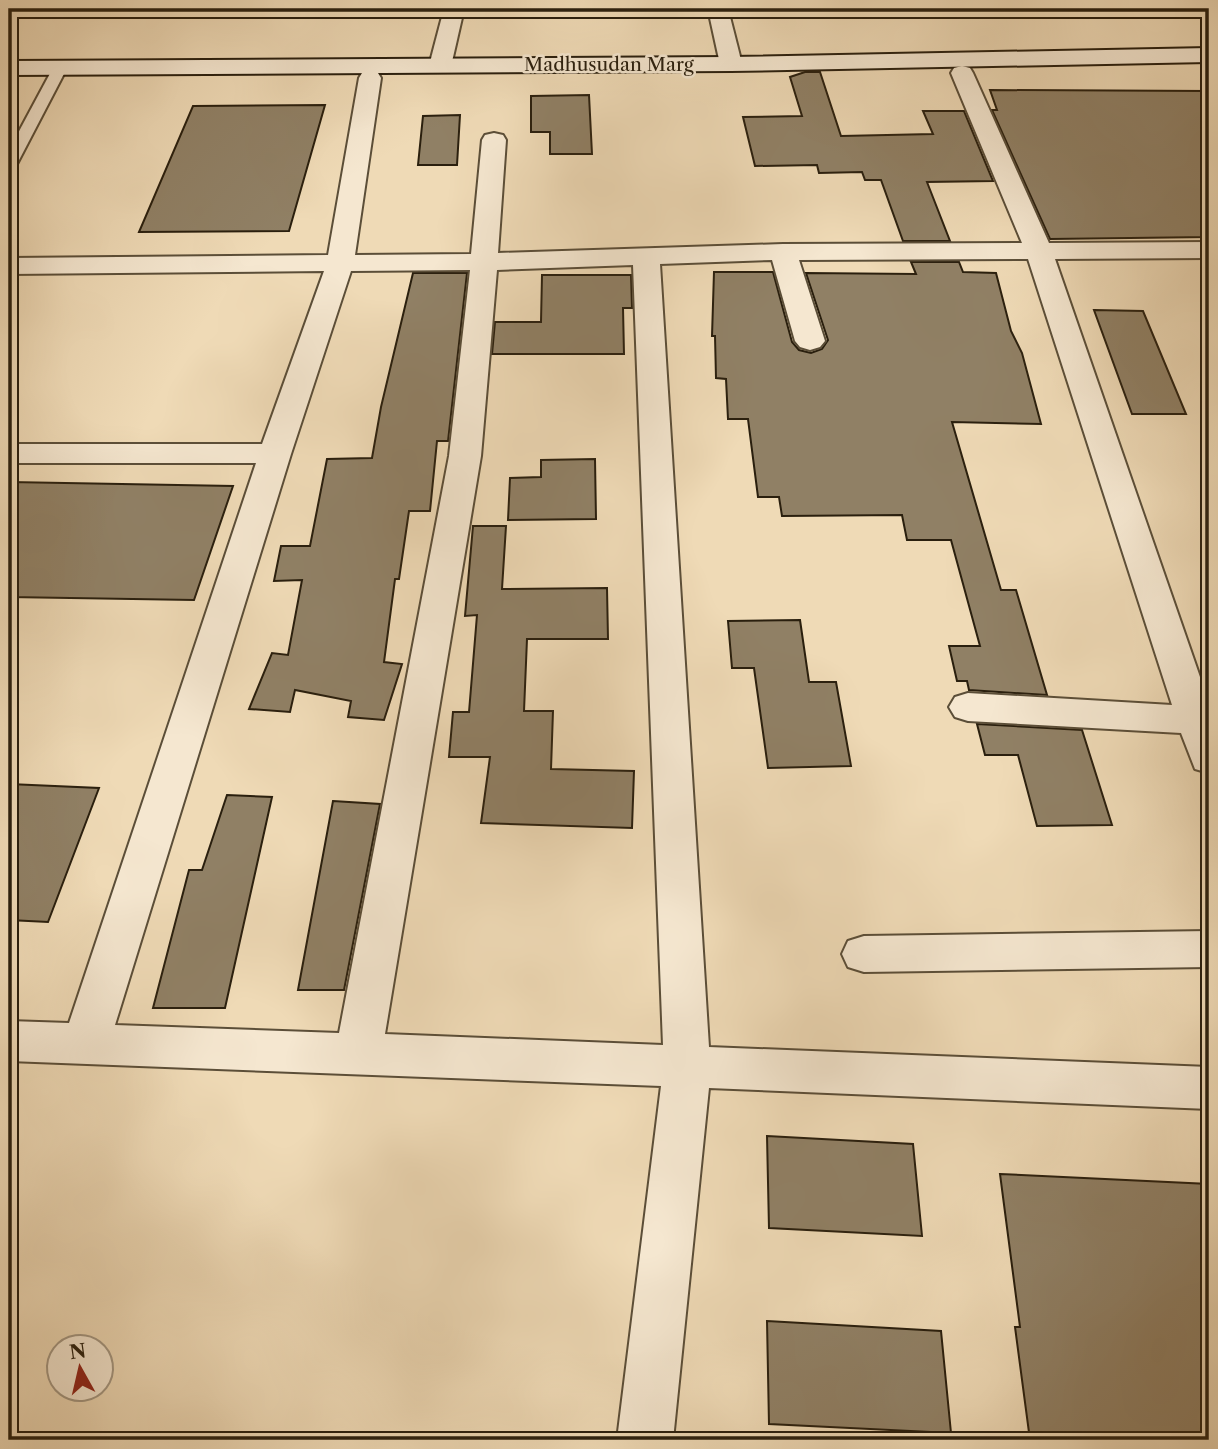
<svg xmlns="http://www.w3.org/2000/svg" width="1218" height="1449" viewBox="0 0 1218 1449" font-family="'Libre Caslon Text',serif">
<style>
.building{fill:#908065;stroke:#2a1f0e;stroke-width:2}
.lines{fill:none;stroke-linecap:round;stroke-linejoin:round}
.lane-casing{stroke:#5b4e38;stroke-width:4}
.street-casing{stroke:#5b4e38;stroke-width:4}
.secondary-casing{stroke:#2a1f0e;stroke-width:4}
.lane{fill:#f5e7d0;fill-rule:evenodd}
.street{fill:#f5e7d0;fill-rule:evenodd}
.secondary{fill:#f5e7d0;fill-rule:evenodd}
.labels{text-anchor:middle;stroke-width:5;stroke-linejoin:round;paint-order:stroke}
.far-street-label{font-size:19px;fill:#2a1f0e;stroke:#f5e7d0}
</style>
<rect width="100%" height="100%" fill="#efdab6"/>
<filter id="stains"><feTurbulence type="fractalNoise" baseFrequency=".00286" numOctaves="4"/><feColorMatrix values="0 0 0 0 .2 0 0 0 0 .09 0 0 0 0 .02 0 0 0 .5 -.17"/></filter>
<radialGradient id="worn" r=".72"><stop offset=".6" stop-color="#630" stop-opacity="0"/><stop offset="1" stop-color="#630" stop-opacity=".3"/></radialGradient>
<g class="building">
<polygon points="805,72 820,72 841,136 933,134 923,111 964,111 993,181 927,182 950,241 903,241 881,180 865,180 862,172 819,173 817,165 755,166 743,117 802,116 790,77"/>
<polygon points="990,90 1209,91 1209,237 1050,239 992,110 997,110"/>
<polygon points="589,95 592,154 550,154 550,132 531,132 531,96"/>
<polygon points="325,105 289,231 139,232 193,106"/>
<polygon points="460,115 457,165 418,165 423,116"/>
<polygon points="911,262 959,262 963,272 996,273 1011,331 1022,353 1041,424 952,422 1001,590 1016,590 1047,695 969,690 967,681 957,681 949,646 980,646 951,540 907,540 902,515 782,516 779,497 758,497 748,419 728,419 726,379 716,378 715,336 712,336 714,272 773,272 792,342 799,350 811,353 822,349 828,340 806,273 916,274"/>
<polygon points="413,273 467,273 448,441 437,441 430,511 409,511 399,579 395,579 384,662 402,664 384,720 348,717 351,701 295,690 290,712 249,709 272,653 288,655 302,580 274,581 281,546 310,546 327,459 372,458 381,407"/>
<polygon points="542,275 631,275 632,308 623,308 624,354 492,354 495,322 541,322"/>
<polygon points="1094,310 1143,311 1186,414 1132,414"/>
<polygon points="595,459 596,519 508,520 510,478 541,477 541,460"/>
<polygon points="9,482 233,486 194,600 9,597"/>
<polygon points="473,526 506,526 502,589 607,588 608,639 527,639 524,711 553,711 551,769 634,771 632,828 481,823 490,757 449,757 453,712 469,712 477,615 465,616"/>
<polygon points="800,620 809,682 836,682 851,766 768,768 754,668 732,668 728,621"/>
<polygon points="977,724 1082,730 1112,825 1037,826 1018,755 985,755"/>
<polygon points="9,784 99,788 48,922 9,920"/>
<polygon points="227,795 272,797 225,1008 153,1008 189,870 202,870"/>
<polygon points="333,801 380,804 344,990 298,990"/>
<polygon points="767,1136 913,1144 922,1236 769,1228"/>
<polygon points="1000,1174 1209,1184 1209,1440 1030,1440 1015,1327 1020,1327"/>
<polygon points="767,1321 941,1331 951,1433 769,1424"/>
</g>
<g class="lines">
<g class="lane-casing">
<polygon id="lane" points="60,64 67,68 17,164 9,169 9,150 53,68"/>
</g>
<g class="street-casing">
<g id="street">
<polygon points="444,9 464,9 451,66 448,71 432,71 429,66"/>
<polygon points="708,9 728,9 742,64 739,69 723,69 720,64"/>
<path d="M962,66l8,2 3,5 76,170 160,-1v16l-154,1 154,444v70l-14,-4 -14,-36 -213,-12 -13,-4 -6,-10 6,-10 13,-4 204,12 -144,-446 -229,1 26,81 -5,6 -10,3 -10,-3 -5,-6 -23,-81 -112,4 49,783 500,20v42l-500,-21 -36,352h-56l44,-354 -652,-25v-40l60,2 187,-560h-247v-19h253l62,-173 -315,3v-16l319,-3 31,-177 3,-5h16l3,5 -26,177 116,-1 11,-114 3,-5 9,-2 9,2 3,5 -8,113 285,-9 239,-1 -71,-170 3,-5zM633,265l30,780 -278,-11 96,-578 16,-186zM470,270l-21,186 -110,577 -224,-8 176,-571 60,-183z"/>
<polygon points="1209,931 1209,967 864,972 848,967 842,954 848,941 864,936"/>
</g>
</g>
<g class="secondary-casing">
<polygon id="secondary" points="1209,48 1209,62 731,71 9,75 9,61 731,57"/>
</g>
<use href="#lane" class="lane"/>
<use href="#street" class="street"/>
<use href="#secondary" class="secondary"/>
</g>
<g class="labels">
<g class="far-street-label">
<text x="609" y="71">Madhusudan Marg</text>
</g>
</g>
<rect width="1218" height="1449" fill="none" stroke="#efdab6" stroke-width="35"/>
<rect x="10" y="10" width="1197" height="1428" fill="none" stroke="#2a1f0e" stroke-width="3.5"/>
<rect x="18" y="18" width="1183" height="1414" fill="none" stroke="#2a1f0e" stroke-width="2"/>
<g transform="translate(80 1368) rotate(352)"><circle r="33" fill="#f5e7d0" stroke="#a49782" stroke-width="2"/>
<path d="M0-5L12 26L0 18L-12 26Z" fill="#8f2418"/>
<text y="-10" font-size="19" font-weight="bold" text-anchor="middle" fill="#2a1f0e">N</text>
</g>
<rect width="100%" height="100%" filter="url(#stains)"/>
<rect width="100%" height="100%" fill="url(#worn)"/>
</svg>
